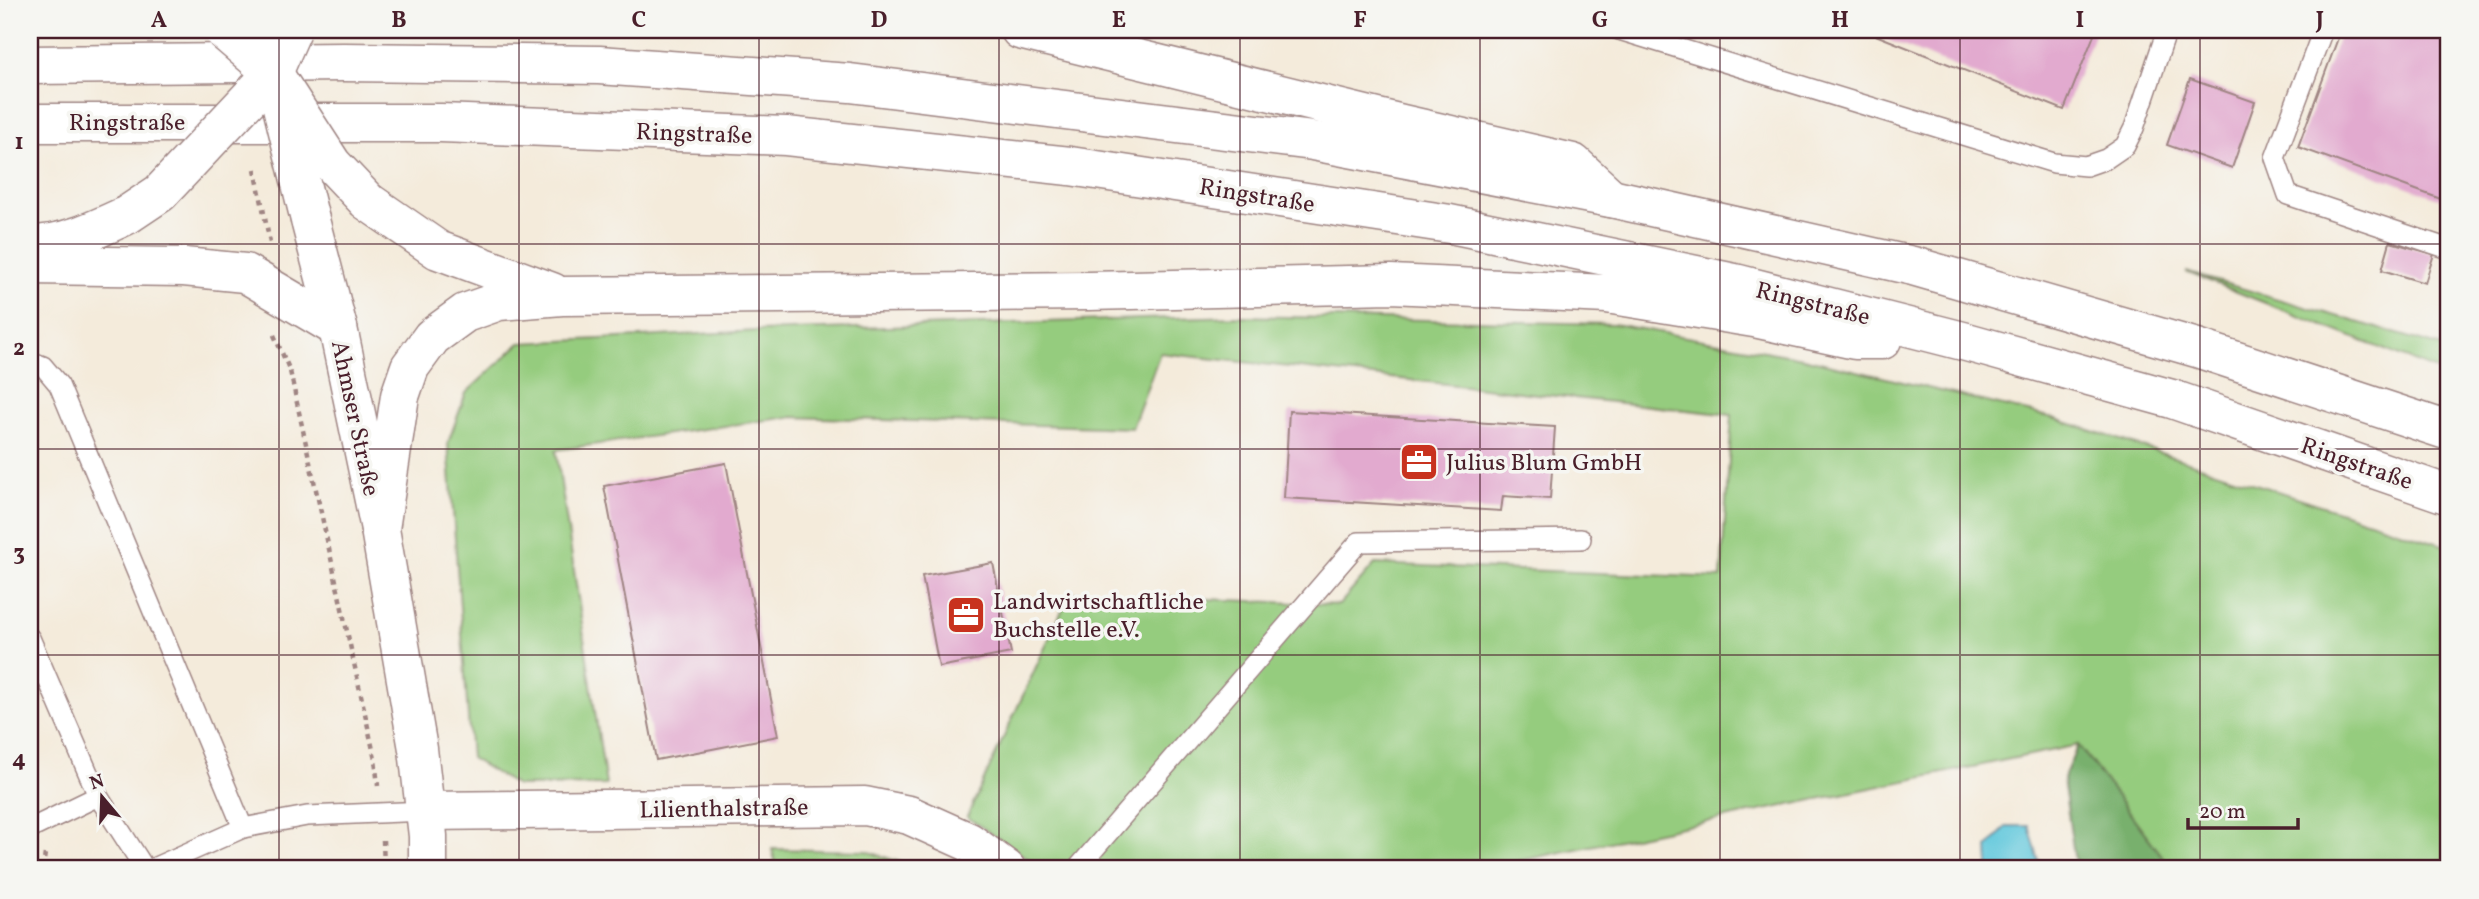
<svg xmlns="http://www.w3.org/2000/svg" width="2479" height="899" viewBox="0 0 2479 899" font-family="Vollkorn,serif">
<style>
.green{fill:#95cc7e;stroke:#707654;stroke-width:2}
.forest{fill:#78b06d;stroke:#61684c;stroke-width:2}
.water{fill:#5fc7dc;stroke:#547384;stroke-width:2}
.building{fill:#e2aacf}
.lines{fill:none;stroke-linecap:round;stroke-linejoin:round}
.lane-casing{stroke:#9f8583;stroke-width:22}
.street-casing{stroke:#9f8583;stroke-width:41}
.secondary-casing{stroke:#9f8583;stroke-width:41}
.highway-casing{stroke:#9f8583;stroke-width:41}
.path{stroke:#9f8583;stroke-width:4.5;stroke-dasharray:5 5;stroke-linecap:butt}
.lane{stroke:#fff;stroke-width:19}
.street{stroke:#fff;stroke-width:38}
.secondary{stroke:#fff;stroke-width:38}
.highway{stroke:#fff;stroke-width:38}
.secondary-bridge-casing{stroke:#9f8583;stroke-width:41;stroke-linecap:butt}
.highway-bridge-casing{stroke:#9f8583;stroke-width:41;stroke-linecap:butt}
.secondary-bridge{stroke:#fff;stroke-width:38}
.highway-bridge{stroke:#fff;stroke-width:38}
.grid{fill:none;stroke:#4a1f2b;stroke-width:2;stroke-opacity:0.55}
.labels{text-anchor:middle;stroke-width:7;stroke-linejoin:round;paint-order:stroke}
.street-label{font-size:24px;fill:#4a1f2b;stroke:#f6f6f2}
.poi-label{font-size:24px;fill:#4a1f2b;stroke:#f6f6f2;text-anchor:start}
.neatline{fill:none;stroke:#4a1f2b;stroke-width:2.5}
.grid-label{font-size:23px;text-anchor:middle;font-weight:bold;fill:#4a1f2b}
</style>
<rect width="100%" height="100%" fill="#f6f6f2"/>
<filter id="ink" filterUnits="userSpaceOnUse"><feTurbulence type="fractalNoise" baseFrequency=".0143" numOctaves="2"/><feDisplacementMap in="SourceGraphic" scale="14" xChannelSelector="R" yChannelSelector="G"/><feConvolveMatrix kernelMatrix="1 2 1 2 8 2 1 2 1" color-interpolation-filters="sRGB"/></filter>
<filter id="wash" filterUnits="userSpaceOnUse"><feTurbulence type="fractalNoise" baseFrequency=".00686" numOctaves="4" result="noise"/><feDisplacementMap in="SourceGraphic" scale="28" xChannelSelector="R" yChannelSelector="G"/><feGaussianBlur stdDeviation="1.57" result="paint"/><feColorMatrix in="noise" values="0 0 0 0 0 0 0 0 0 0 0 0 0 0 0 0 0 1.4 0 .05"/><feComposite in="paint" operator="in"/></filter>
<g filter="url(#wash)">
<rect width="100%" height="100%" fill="#f4ebdb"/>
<g class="green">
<polygon points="2186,272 2449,349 2449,375"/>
<polygon points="1238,316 1614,324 1803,358 2053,418 2449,547 2449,869 2172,869 2078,745 1480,869 1043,869 967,817 1070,593 1339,605 1375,564 1721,578 1732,415 1160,353 1132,428 789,417 556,450 606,785 517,786 471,758 448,443 466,393 520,343 759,331"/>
<polygon points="772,849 866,851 921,869 777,869"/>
</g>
<polygon class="forest" points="2078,745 2172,869 2076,869 2063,779"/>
<polygon class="water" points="2007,826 2029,826 2041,869 1989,869 1988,847"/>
<g id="blocks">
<g class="building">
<polygon points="1863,30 2096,30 2064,110"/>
<polygon points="2341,30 2449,30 2449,202 2298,147"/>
<polygon points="2190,79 2255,102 2232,168 2167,145"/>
<polygon points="2390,242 2434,254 2425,283 2382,270"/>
<polygon points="1289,411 1555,427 1550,499 1503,496 1501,511 1284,498"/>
<polygon points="726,463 778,736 656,760 604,486"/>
<polygon points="993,563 1011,653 939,667 922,576"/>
</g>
</g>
</g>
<g filter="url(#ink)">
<use href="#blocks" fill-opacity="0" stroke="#9f8583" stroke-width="2"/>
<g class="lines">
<g class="lane-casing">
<g id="lane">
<polyline points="1619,30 2054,163 2086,166 2106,159 2125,146 2134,128 2167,30"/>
<polyline points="2323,30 2275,158 2288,195 2449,249"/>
<polyline points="30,361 43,366 59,385 243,828"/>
<polyline points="30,638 98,796 145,869"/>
<polyline points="30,829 98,796"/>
<polyline points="151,869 243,828 307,816 426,811"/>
<polyline points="1077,869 1359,542 1581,539"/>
</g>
</g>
<g class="street-casing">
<polyline id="street" points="426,811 865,806 909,815 969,842 1006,869"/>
</g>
<g class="secondary-casing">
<polyline id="secondary" points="310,220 338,328 380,529 418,749 428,836 428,869"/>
</g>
<g class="highway-casing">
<g id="highway">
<polyline points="1020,30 1402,124 1573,163 1611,198"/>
<polyline points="30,65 344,62 599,65 850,83 1313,141 1611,198 1913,266 2197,348 2449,431"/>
<polyline points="30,123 441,123 786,136 1070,166 1450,224 1735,283 1963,341 2172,399 2449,495"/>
<polyline points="367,201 438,250 552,292"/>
<path d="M30,245c34,0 67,-16 97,-30"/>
<polyline points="30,265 184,267 245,273 338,328"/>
<polyline points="380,529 400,396 410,367 432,337 465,313 499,301 562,296 1089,291 1391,284 1607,294 1754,318 1855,340 1882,340"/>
</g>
</g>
<g class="path">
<polyline points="255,169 270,243"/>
<polyline points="274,335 290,371 375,759 378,786"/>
<polyline points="383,840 384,869"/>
<polyline points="43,869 45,853"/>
</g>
<use href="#lane" class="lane"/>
<use href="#street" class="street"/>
<use href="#secondary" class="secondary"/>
<use href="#highway" class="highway"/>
<g class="secondary-bridge-casing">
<polyline id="secondary-bridge" points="263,30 310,220"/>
</g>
<g class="highway-bridge-casing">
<g id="highway-bridge">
<polyline points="223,30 273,73 332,164 367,201"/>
<polyline points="127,215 160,193 273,73 292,30"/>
</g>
</g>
<use href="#secondary-bridge" class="secondary-bridge"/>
<use href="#highway-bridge" class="highway-bridge"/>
</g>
</g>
<path class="grid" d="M279,30v839M519,30v839M759,30v839M999,30v839M1240,30v839M1480,30v839M1720,30v839M1960,30v839M2200,30v839M30,244h2419M30,449h2419M30,655h2419"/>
<defs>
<g id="office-square" transform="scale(2.0125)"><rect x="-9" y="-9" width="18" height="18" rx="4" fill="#c8321e" stroke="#f6f6f2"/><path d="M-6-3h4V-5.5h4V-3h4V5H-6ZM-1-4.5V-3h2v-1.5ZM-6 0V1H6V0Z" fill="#fff"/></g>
</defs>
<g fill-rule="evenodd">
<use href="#office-square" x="1419" y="462"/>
<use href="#office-square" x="966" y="615"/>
</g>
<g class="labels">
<g class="street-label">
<text x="127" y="130">Ringstraße</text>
<text transform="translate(694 133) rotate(2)" y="8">Ringstraße</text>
<text transform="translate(1257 195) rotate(9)" y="8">Ringstraße</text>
<text transform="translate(1813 303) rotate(14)" y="8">Ringstraße</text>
<text transform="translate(356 418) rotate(78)" y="8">Ahmser Straße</text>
<text transform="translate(2357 463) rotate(19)" y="8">Ringstraße</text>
<text transform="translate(724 808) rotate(-1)" y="8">Lilienthalstraße</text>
</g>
<g class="poi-label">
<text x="1446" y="470">Julius Blum GmbH</text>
<text x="993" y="609">Landwirtschaftliche<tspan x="993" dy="28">Buchstelle e.V.</tspan></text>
</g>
</g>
<rect width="2479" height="899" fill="none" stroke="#f6f6f2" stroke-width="77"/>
<g transform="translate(102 797) rotate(341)" stroke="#f6f6f2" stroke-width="5" paint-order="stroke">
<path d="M0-5L12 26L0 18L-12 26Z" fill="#4a1f2b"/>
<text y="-10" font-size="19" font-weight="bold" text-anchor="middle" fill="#4a1f2b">N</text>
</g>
<path d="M2188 818v10h110v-10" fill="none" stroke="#4a1f2b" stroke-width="3.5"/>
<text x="2199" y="818" font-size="21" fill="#4a1f2b" stroke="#f6f6f2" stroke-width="5" paint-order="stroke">20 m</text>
<rect x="38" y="38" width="2402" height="822" class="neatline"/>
<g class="grid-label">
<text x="159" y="27">A</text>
<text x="399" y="27">B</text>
<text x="639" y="27">C</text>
<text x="879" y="27">D</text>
<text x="1119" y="27">E</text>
<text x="1360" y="27">F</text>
<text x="1600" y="27">G</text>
<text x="1840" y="27">H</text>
<text x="2080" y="27">I</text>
<text x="2320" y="27">J</text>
<text x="19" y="149">1</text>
<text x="19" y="355">2</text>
<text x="19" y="560">3</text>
<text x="19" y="766">4</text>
</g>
</svg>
